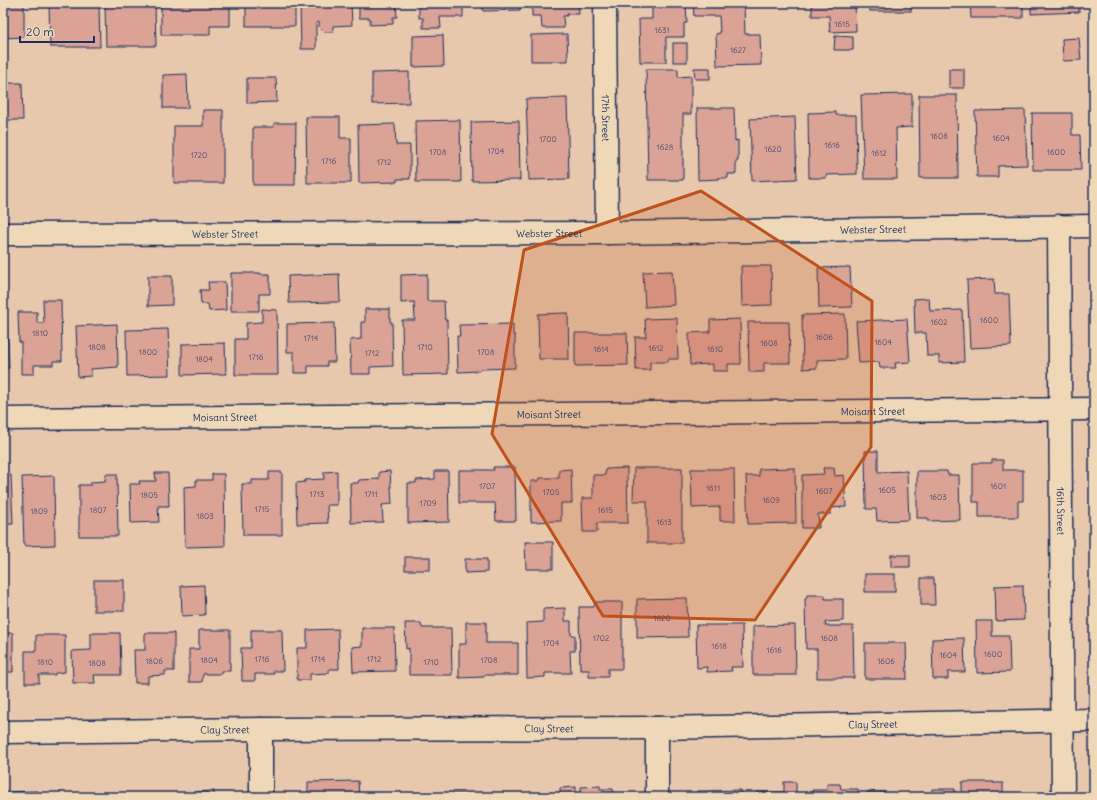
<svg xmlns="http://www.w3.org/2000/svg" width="1097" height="800" viewBox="0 0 1097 800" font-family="Delius,sans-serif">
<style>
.building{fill:#dba296;stroke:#1b2f5e}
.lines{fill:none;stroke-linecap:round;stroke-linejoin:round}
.minor-casing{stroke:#1b2f5e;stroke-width:25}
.minor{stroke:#eed8b7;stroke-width:22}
.marked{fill:#bf511c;fill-opacity:0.2;stroke:#bf511c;stroke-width:3;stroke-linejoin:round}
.labels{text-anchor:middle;stroke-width:3;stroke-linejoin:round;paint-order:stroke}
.number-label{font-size:8px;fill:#4b4c6c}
.street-label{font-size:10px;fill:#1b2f5e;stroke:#eed8b7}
</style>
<rect width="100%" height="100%" fill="#e8c8ad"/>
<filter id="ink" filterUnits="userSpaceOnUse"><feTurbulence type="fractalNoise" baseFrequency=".025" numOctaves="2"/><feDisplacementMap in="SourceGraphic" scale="8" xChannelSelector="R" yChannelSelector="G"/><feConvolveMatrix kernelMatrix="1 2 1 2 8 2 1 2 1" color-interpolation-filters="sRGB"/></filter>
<g filter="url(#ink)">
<g class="building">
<polygon points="3,3 24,3 24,37 3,38"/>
<polygon points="49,3 99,3 100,47 50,47"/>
<polygon points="105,3 155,3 156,46 106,46"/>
<polygon points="161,3 230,3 230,26 210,26 210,35 161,35"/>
<rect x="246" y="3" width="49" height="23"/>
<polygon points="300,3 351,3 352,25 333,26 333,32 324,32 319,27 319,22 316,23 316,49 301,49"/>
<polygon points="359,3 396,3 397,17 393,17 393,24 370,25 370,18 359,18"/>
<polygon points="419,3 463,3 463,17 440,17 441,28 423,28 423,18 419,18"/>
<polygon points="482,3 520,3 520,10 483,11"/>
<polygon points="532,3 578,3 579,14 567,14 567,16 563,16 564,28 542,28 541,16 532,16"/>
<polygon points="652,3 686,3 687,23 684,23 684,37 666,37 666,62 640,62 639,19 652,19"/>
<polygon points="693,3 744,3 745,34 760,34 761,65 717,66 716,34 720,33 719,16 694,16"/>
<polygon points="812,3 855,3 856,31 830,32 829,16 812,16"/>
<rect x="870" y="3" width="41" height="8"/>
<polygon points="970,3 1023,3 1023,18 971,18"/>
<polygon points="1031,3 1079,3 1079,12 1031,14"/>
<polygon points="567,34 568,61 531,61 531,35"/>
<polygon points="443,35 444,66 413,67 413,36"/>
<polygon points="835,36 853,37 853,50 834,50"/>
<polygon points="1079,38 1081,60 1063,61 1062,39"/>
<rect x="673" y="43" width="14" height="19"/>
<polygon points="694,68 710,68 710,79 695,79"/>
<polygon points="646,69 678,69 678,77 691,76 691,114 683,114 683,180 648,180"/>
<rect x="949" y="69" width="15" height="19"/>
<polygon points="409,72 409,103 372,104 372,73"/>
<polygon points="187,74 188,108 163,108 163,75"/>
<polygon points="247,78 276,78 277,102 247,103"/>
<polygon points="3,83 22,83 23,120 3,120"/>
<polygon points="912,94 912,127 896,128 897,179 864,179 861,95"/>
<polygon points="919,95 957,95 958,178 920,178"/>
<polygon points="567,98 569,179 529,180 526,99"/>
<polygon points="697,108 734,108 735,141 738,140 738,161 736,161 736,174 728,174 728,178 718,178 719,179 698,180"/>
<polygon points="203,110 223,110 223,183 174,183 174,126 203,126"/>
<polygon points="1025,110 1027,165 998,166 998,177 977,177 975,111"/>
<polygon points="835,112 836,115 856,115 857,174 826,175 826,178 809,178 808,113"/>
<polygon points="1032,113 1072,113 1072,135 1080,135 1081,170 1033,170"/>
<polygon points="306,117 340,117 340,138 351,138 351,183 307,183"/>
<polygon points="795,117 797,179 752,181 750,119"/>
<polygon points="460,120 461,182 416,182 415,121"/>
<polygon points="519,121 520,180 472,181 471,122"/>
<polygon points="274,123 296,123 295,185 253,185 253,127 274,127"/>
<polygon points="395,124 396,145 410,145 410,179 397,179 397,182 359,183 358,125"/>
<polygon points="741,266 771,266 772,305 742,306"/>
<polygon points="850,267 852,307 819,308 818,268"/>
<polygon points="672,271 674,305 645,307 643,272"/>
<polygon points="231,273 260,273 260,274 270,274 270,294 259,294 259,311 231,311"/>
<polygon points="339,274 340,302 289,303 288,276"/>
<polygon points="427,274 427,301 444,301 445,320 447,320 448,374 403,375 402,320 415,320 414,302 401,303 401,275"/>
<polygon points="148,276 172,276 172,305 148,306"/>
<polygon points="994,279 995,294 1009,294 1011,346 970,348 967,280"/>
<polygon points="208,282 225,282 226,310 209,311 208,304 201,304 200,290 209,290"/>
<polygon points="929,298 930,311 962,310 964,362 939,363 939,356 927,356 926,333 915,333 914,299"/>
<polygon points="43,300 61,300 62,361 53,361 53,365 34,365 34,374 21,374 21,342 19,342 18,312 37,312 37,323 44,323"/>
<polygon points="262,309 277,310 278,375 235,375 235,339 246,339 246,323 262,322"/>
<polygon points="365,309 390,309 390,322 392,322 393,366 370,367 370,374 351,374 350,340 361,339 361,322 365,322"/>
<polygon points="568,313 569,359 539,359 538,314"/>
<polygon points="845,314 846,359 817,360 817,368 803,369 802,315"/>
<polygon points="677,318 678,359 668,359 668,362 650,362 650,370 636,370 635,337 646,337 645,319"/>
<polygon points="740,319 741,364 728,364 728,371 713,371 713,364 690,365 689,333 710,332 710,320"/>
<polygon points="907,319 910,362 895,363 896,368 880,368 879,362 859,363 856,321"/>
<polygon points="748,322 789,322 790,363 764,363 764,372 749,372"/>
<polygon points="334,323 335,362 327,362 327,366 308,366 308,373 294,373 294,352 287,352 287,324"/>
<polygon points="117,324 118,367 91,369 91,376 78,377 76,326"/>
<polygon points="513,324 513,335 515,335 515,368 480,369 479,371 458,372 457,336 460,336 459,325"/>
<polygon points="3,325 7,325 9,368 3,368"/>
<polygon points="168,329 170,375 127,376 126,330"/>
<polygon points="575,333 627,333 628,365 575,366"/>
<polygon points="225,343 226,374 182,375 182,344"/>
<polygon points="865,451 878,451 878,472 907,471 909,520 877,521 876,509 866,509"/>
<polygon points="992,460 1003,460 1003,470 1023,470 1023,501 1018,501 1018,517 979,517 979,502 973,502 973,463 992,463"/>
<polygon points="493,467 515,467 516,521 496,521 495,503 459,503 459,470 494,470"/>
<polygon points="627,468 628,523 597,523 597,532 583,532 582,498 593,498 593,475 605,475 606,469"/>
<polygon points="634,468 682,468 682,543 647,543 647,501 633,501"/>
<polygon points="795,468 796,523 748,524 746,476 759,476 759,469"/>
<polygon points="823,468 834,468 835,476 844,475 846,507 831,508 831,514 818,514 819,528 802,528 802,475 824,474"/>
<polygon points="571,469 572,503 561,503 561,521 531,522 531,481 539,481 540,478 559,478 559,470"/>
<polygon points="691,469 734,469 735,521 720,521 720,507 692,508"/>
<polygon points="337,471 337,505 327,505 328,523 297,524 296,483 305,482 305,480 324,479 324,472"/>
<polygon points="390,471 392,504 382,505 383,522 351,523 350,483 358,483 359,480 379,479 379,472"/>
<polygon points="435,471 448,471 449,522 408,523 408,483 416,483 416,480 435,479"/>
<polygon points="917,471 947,471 948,475 959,475 960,520 928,521 928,518 917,518"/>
<polygon points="269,472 282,472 282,535 243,535 242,484 252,484 252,480 269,480"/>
<polygon points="155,473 168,473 169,506 158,506 159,522 131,523 130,484 140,484 139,481 156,481"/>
<polygon points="106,474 117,474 118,536 79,536 79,485 91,485 91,482 105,481"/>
<polygon points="212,474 224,474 225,546 185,547 184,487 196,486 196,480 212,480"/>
<polygon points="3,475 11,475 13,524 3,524"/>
<polygon points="54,476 55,545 24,546 22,477"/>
<polygon points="525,542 553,542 553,569 526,569"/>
<rect x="891" y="555" width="19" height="12"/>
<rect x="405" y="557" width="25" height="13"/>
<polygon points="465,559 487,559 487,572 465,573"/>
<rect x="865" y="574" width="30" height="18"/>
<polygon points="921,578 934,578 935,605 921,605"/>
<rect x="94" y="580" width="30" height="31"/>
<polygon points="204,585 205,615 182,616 181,586"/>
<polygon points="1023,585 1024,620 996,621 995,586"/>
<polygon points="807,595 825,595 825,599 843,599 843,621 826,622 825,626 853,626 854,678 817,678 817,649 806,649 805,599 806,599"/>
<polygon points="687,598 688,637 637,638 637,599"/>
<polygon points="595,602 622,602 622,669 608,669 608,677 589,677 589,670 580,670 579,607 594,607"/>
<polygon points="565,608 565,621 571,621 571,635 575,635 575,651 570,651 571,673 545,673 545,677 527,678 526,623 543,622 543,609"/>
<polygon points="976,621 992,621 992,636 1009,636 1010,672 977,673"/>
<polygon points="466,622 486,622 486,643 518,643 518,675 484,675 484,677 459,678 459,644 466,644"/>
<polygon points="405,623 421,623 422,628 451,628 452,675 409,675 409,648 406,649"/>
<polygon points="696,625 742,625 743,667 731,667 732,671 707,672 707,667 697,668"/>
<polygon points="795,625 796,675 753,675 753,626"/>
<polygon points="362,628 394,628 395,671 353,672 352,647 362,646"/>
<polygon points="338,629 339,669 329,669 329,673 310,674 310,680 297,680 297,648 307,648 307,630"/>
<polygon points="199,630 230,630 230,671 221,671 221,674 203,674 202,682 189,682 189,649 199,649"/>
<polygon points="251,630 282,630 283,671 274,671 274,674 255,674 255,681 242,681 241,648 251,648"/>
<polygon points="3,633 13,633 13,672 5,672 5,676 3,676"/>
<polygon points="91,633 120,633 121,675 94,675 95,683 73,683 72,651 91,650"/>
<polygon points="145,633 174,633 174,671 165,671 165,675 148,676 148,683 135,683 134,650 145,650"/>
<polygon points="36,635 65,635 65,672 55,673 55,675 39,675 39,683 25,683 25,651 36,651"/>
<polygon points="964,638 965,672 948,672 948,679 933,679 932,639"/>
<polygon points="865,643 906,643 907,679 865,679"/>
<polygon points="358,781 359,797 308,797 308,782"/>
<polygon points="784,782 796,782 796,797 756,797 756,792 784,792"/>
<polygon points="962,782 994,782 993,783 1003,783 1003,797 962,797"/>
<polygon points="827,784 840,784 841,789 858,789 858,797 812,797 812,790 827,790"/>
<polygon points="600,786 600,789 613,789 614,797 582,797 581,787"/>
<polygon points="576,787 576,797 560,797 560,788"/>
<polygon points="932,789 955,789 955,797 920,797 920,793 932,793"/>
<polygon points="740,790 741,797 698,797 697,791"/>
<polygon points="38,791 39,797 4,797 4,792"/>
<polygon points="214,791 214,797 197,797 197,792"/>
<polygon points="867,792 885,792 885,794 901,794 901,797 867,797"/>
<rect x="409" y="794" width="58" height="3"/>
</g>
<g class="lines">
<g class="minor-casing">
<g id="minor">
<path id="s1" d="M605,3l2,230"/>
<path id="s2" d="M1059,226l4,571"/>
<path id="s3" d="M3,234l604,-1 487,-7"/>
<path id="s4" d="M3,419l1091,-10"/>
<polyline points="657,728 657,797"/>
<path id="s5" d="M3,732l258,-3 396,-1 437,-8"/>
<polyline points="261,797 261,729"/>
</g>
</g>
<use href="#minor" class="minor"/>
</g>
</g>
<path class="marked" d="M701,191l171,110 -1,146 -116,173 -152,-4 -111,-182 32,-184z"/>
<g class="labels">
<g class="number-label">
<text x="842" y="27">1615</text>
<text x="662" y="33">1631</text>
<text x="738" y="53">1627</text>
<text x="939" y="139">1608</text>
<text x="1001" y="141">1604</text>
<text x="548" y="142">1700</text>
<text x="832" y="148">1616</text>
<text x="665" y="150">1628</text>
<text x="773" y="152">1620</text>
<text x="496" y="154">1704</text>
<text x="438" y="155">1708</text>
<text x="1056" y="155">1600</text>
<text x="879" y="156">1612</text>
<text x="199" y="158">1720</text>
<text x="329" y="164">1716</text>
<text x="384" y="165">1712</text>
<text x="989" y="323">1600</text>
<text x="939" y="325">1602</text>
<text x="40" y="336">1810</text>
<text x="824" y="340">1606</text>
<text x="311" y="341">1714</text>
<text x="883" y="345">1604</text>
<text x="769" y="346">1608</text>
<text x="97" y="350">1808</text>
<text x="425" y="350">1710</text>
<text x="656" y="351">1612</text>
<text x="601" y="352">1614</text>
<text x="715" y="352">1610</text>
<text x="148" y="355">1800</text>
<text x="486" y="355">1708</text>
<text x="372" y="356">1712</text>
<text x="256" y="360">1716</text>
<text x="204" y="362">1804</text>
<text x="487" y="489">1707</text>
<text x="998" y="489">1601</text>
<text x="713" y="491">1611</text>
<text x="887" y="493">1605</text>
<text x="824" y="494">1607</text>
<text x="551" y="495">1705</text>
<text x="317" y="497">1713</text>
<text x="371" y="497">1711</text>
<text x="149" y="498">1805</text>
<text x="938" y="500">1603</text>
<text x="771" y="503">1609</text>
<text x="428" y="506">1709</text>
<text x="262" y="512">1715</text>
<text x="98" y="513">1807</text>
<text x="605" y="513">1615</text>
<text x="39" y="514">1809</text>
<text x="205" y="519">1803</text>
<text x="664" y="525">1613</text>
<text x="662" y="621">1620</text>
<text x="601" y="641">1702</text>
<text x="829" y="641">1608</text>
<text x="551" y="646">1704</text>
<text x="719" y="649">1618</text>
<text x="774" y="653">1616</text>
<text x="993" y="657">1600</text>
<text x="948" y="658">1604</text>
<text x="262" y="662">1716</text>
<text x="318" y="662">1714</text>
<text x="374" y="662">1712</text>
<text x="209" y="663">1804</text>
<text x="489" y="663">1708</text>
<text x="154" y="664">1806</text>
<text x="886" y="664">1606</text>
<text x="45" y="665">1810</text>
<text x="431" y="665">1710</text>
<text x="97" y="666">1808</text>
</g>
<g class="street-label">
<text dy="4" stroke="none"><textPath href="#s1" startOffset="115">17th Street</textPath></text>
<text dy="4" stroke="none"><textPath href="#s3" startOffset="870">Webster Street</textPath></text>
<text dy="4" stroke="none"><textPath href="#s3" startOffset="222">Webster Street</textPath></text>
<text dy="4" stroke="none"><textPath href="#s3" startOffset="546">Webster Street</textPath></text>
<text dy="4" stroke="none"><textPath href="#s4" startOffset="870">Moisant Street</textPath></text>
<text dy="4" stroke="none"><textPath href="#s4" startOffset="546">Moisant Street</textPath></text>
<text dy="4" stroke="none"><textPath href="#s4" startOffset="222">Moisant Street</textPath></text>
<text dy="4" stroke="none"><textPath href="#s2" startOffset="285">16th Street</textPath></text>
<text dy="4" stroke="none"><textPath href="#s5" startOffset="870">Clay Street</textPath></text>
<text dy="4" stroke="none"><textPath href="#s5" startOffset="546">Clay Street</textPath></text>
<text dy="4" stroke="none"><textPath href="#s5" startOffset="222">Clay Street</textPath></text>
</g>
</g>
<rect width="1097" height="800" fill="none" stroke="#eed8b7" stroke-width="16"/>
<rect x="8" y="8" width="1081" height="784" fill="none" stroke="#1b2f5e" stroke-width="1.5" filter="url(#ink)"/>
<path d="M20 36v6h74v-6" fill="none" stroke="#1b2f5e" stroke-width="2"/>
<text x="26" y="36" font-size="12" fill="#1b2f5e" stroke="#eed8b7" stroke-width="3" paint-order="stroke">20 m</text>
</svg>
